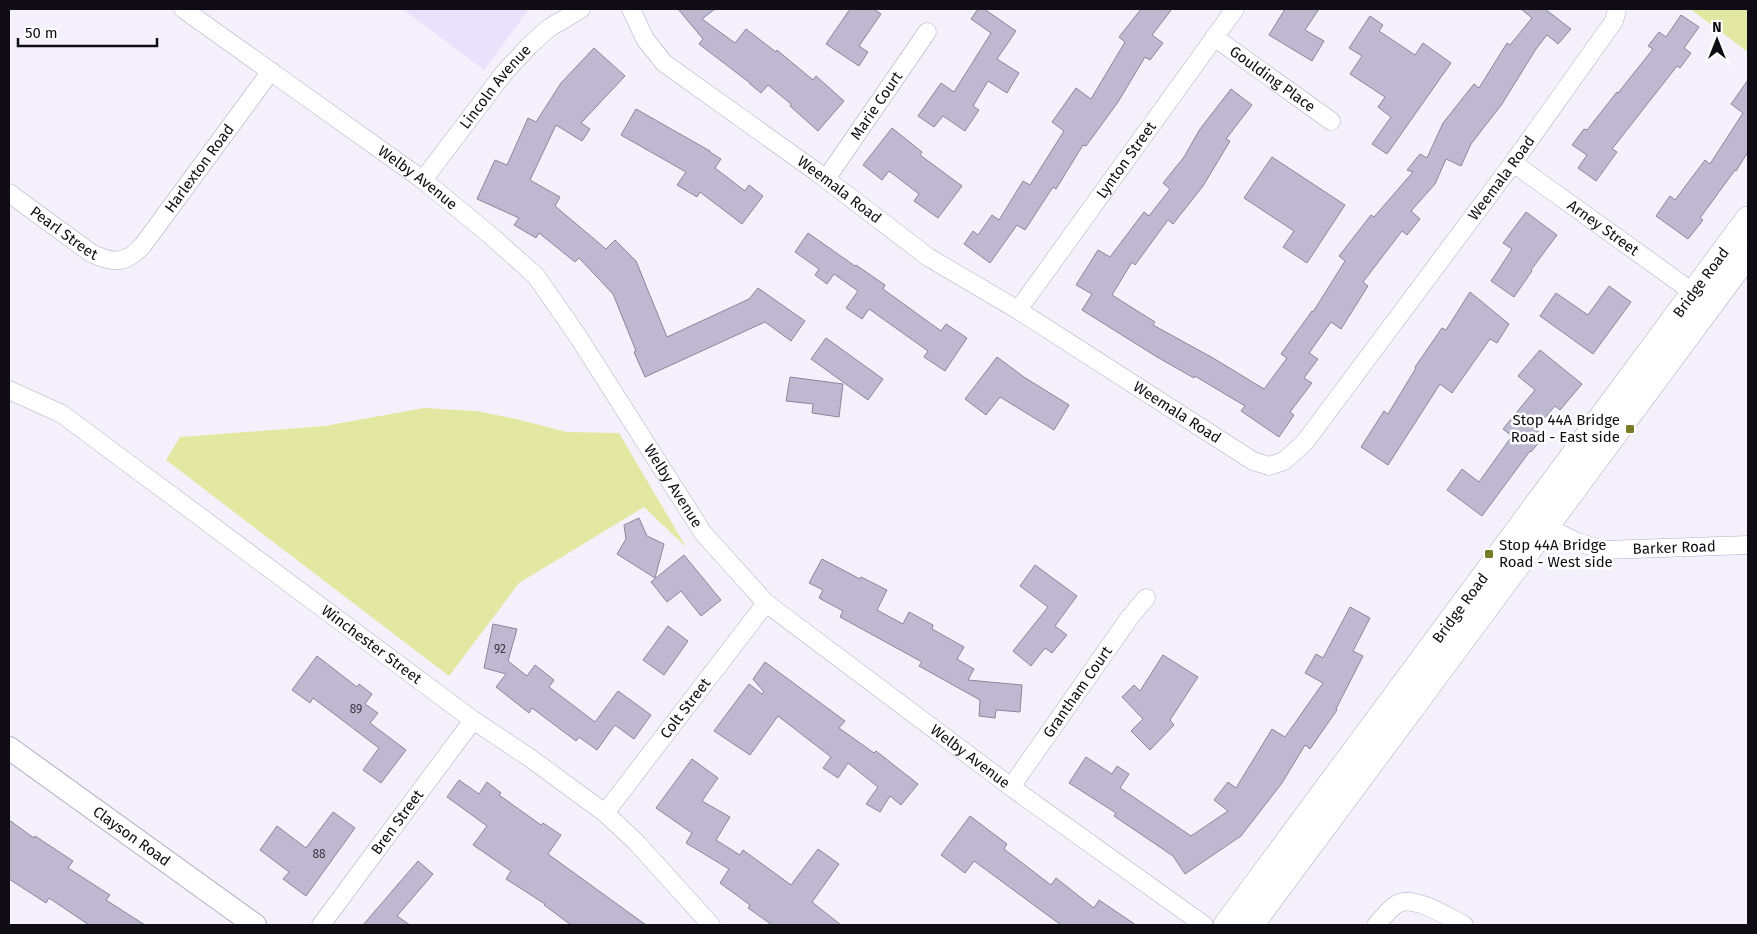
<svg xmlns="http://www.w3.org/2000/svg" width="1757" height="934" viewBox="0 0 1757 934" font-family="'Fira Sans',sans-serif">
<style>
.built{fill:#eae2fc}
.green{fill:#e2e8a1}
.building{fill:#bfb8d1;stroke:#8c859d}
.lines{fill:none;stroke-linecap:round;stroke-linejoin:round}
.minor-casing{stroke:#b4acc5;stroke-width:19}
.tertiary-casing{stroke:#b4acc5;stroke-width:24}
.secondary-casing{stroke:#b4acc5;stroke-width:26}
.minor{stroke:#fff;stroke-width:18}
.tertiary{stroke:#fff;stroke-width:22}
.secondary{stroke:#fff;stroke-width:25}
.poi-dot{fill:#777b25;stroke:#fff;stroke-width:2}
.labels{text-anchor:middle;stroke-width:5;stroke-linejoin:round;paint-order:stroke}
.number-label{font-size:12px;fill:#3b3743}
.street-label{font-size:15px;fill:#0f0c14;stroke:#fff}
.poi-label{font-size:15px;fill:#0f0c14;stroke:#fff;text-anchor:end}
</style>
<rect width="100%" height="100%" fill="#f4f1fc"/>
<polygon class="built" points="402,9 529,9 484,70"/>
<g class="green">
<polygon points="1690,9 1748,9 1748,52"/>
<polygon points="424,408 476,411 516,419 567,432 619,433 686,547 644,507 519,583 449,676 166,460 180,437 325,426"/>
</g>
<g class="building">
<polygon points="678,9 715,9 702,19 735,43 746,29 776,52 777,50 813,80 816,76 844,101 818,131 790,106 791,104 768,85 761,93 750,84 750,83 699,44 703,39"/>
<polygon points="850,9 874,9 881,14 859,46 868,52 859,66 826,44"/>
<polygon points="978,9 984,9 1016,31 997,59 1019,73 1007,93 988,81 973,106 979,110 965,131 943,116 934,127 918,116 941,83 954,92 991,33 971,19"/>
<polygon points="1141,9 1172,9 1152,35 1163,43 1150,60 1145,57 1118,102 1086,146 1083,145 1056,189 1053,187 1025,230 1017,225 990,263 964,244 973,231 978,235 992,215 999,220 1023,181 1030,185 1064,131 1052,122 1076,88 1091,99 1125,42 1119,37"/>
<polygon points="1285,9 1319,9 1305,30 1324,41 1312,61 1269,35"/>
<polygon points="1521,9 1545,9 1571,29 1558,44 1547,35 1536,49 1502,104 1471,144 1461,166 1446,159 1435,184 1411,211 1420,219 1407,235 1402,231 1363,282 1368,286 1341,329 1331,322 1309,353 1318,359 1304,378 1312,383 1290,412 1294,415 1279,437 1241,411 1245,406 1195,376 1194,378 1157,357 1082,310 1092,294 1076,285 1098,250 1110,257 1144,212 1149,216 1170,189 1163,183 1184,157 1200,129 1231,89 1252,105 1226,139 1230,141 1203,186 1173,224 1168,220 1135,265 1132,262 1112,295 1155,322 1153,325 1213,358 1264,389 1287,358 1281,354 1312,311 1313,312 1345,261 1339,256 1371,215 1374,217 1413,172 1407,170 1420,154 1427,158 1443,123 1474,84 1479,88 1507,43 1510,45 1532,18"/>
<polygon points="1681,15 1699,27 1684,48 1691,53 1680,68 1677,66 1612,149 1617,152 1596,181 1578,168 1587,155 1572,145 1584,129 1587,130 1617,92 1618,93 1653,49 1648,46 1659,32 1666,37"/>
<polygon points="1370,16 1383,25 1379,31 1415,55 1423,43 1451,63 1387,154 1372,144 1391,117 1378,107 1385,97 1350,74 1362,56 1349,48"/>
<polygon points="594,48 625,76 581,123 590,129 582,141 556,125 530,180 560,197 555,206 606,249 615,240 636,261 667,337 749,299 758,288 805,321 791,341 765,322 645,377 634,352 636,351 613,294 579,258 575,262 539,233 536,238 514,225 519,218 477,199 495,160 507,165 528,118 536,122 561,83"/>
<polygon points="1748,80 1748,152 1736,171 1735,170 1700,218 1703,220 1688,239 1656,216 1670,196 1675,200 1705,160 1710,164 1743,113 1731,104"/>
<polygon points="636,109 710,151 710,152 721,159 715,168 745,191 749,185 763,196 742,224 700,192 697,197 677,185 686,172 621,135"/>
<polygon points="892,128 922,152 920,155 962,186 938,218 914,201 919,194 889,171 882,180 863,165"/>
<polygon points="1272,157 1345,205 1307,263 1283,247 1294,231 1244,198"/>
<polygon points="1526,212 1557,235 1531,270 1532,271 1514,297 1491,281 1512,249 1503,243"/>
<polygon points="808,233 855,266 856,265 885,285 883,289 941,331 946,324 967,338 945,371 924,357 928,351 869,309 862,319 846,308 858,291 834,274 827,284 815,275 819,269 795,252"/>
<polygon points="1609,286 1631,302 1593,354 1540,316 1556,293 1588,315"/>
<polygon points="1470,292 1509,324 1497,343 1490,339 1452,393 1440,384 1388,465 1361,447 1384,411 1388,414 1416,368 1415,367 1442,328 1446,330"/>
<polygon points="826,338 883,379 868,400 811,359"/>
<polygon points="1540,350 1582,384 1560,410 1555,406 1535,429 1544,436 1531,452 1530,451 1482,516 1447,490 1462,469 1479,482 1512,436 1503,429 1535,390 1518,376"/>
<polygon points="997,357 1024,377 1069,405 1054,430 1000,397 986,415 965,399"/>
<polygon points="790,377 843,384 839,417 812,413 813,404 786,401"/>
<polygon points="639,518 647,536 664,544 655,578 617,554 626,539 624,525"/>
<polygon points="684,555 721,600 701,616 681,591 667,602 651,582"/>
<polygon points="822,559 860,579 861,577 887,590 877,610 903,624 909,612 933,625 932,629 964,647 957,659 974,669 968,680 1022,685 1020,712 996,710 995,718 979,716 980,700 919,666 922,662 840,617 843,611 819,598 823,590 809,583"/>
<polygon points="1035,565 1077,596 1055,626 1067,635 1052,653 1045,648 1031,666 1013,651 1048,607 1020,586"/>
<polygon points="1350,607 1370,618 1353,651 1363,656 1336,709 1337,710 1310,749 1305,745 1282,783 1241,836 1185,874 1173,856 1114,816 1116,813 1069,783 1086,757 1112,774 1117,766 1129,774 1120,788 1191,836 1228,811 1214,800 1228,782 1236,788 1272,729 1285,737 1323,683 1305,673 1316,654 1323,658"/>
<polygon points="493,624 517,629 508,661 527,676 535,665 554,680 549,687 595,722 618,691 651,715 634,739 615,725 597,750 579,737 576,741 532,708 529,713 496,687 506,674 484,668"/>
<polygon points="668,626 688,641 664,675 643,660"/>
<polygon points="1163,655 1198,677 1170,720 1174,725 1150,750 1131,731 1143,719 1122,697 1134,685 1140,691"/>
<polygon points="317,656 357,687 359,684 372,694 365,704 378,713 370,723 406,750 381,783 363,770 379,748 313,698 310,703 292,690"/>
<polygon points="765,662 845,721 839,728 874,753 876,751 918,784 901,805 890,796 880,812 866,804 878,787 848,763 838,778 823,768 831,757 778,716 750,755 714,731 749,684 762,694 764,692 753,679"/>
<polygon points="692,759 718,778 702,801 730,817 716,840 740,855 743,850 791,885 818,849 839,864 812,902 841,925 772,925 748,908 750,905 720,883 729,869 686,843 692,833 656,808"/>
<polygon points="459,780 479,794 487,782 501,793 499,795 541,825 543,823 561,835 548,854 646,925 571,925 544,905 545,904 506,879 511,871 473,845 487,826 447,797"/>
<polygon points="333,812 355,828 306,896 283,879 289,872 260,850 277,826 306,848"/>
<polygon points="970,816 1007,844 1004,849 1051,885 1056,878 1094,908 1099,900 1136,925 1061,925 974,861 965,873 941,855"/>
<polygon points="9,820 34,838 35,836 73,861 68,868 110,895 106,900 145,925 89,925 49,898 46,903 9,879"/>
<polygon points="418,861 433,874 397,916 410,925 363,925"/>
</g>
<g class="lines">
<g class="minor-casing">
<g id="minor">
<path id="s1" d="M183,9l240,171 67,55 46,41 41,59 126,198 63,70 245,184 193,138"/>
<path id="s2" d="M631,9l14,30 19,24 154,110 110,84 90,53 235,151 16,5 15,-5 21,-19 208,-279 101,-142 3,-12"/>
<path id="s3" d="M1214,37l117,84"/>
<path id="s4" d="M1513,163l181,130"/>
<path id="s5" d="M826,179l101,-147"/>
<path id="s6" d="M423,180l81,-107 25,-27 20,-18 32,-19"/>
<path id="s7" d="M9,193l82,60c23,11 35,11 52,-8l128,-174"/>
<path id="s8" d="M1018,310l217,-301"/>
<path id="s9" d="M9,390l53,24 411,306 57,38 75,55 31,29 75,83"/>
<path id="s10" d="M1547,527l30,15 27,8 144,-5"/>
<path id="s11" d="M1011,787l119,-170 16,-19"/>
<path id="s12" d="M605,813l161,-210"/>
<path id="s13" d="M321,925l152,-205"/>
<path d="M1376,925c6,-6 14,-18 23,-22 17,-7 49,14 65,22"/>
</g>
</g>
<g class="tertiary-casing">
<g id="tertiary">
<path id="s14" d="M9,748l246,177"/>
</g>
</g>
<g class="secondary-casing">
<g id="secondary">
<path id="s15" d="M1226,925l522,-706"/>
<polyline points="1251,925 1748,254"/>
</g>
</g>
<use href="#minor" class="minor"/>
<use href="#tertiary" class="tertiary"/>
<use href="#secondary" class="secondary"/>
</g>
<g class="poi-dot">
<rect x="1625" y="424" width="10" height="10" rx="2.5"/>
<rect x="1484" y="549" width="10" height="10" rx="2.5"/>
</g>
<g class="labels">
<g class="number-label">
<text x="500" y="653">92</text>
<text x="356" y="713">89</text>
<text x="319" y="858">88</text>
</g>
<g class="street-label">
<text dy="5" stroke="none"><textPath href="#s3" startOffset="72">Goulding Place</textPath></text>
<text dy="5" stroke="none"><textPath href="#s6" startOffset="118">Lincoln Avenue</textPath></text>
<text dy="5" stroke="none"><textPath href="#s5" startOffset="89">Marie Court</textPath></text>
<text dy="5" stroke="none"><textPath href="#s8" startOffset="185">Lynton Street</textPath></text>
<text dy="5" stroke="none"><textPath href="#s7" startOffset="255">Harlexton Road</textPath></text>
<text dy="5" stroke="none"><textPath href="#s2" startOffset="1165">Weemala Road</textPath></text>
<text dy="5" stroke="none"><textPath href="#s1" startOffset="289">Welby Avenue</textPath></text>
<text dy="5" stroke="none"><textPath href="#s2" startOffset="280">Weemala Road</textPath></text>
<text dy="5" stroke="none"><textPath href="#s4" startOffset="111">Arney Street</textPath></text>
<text dy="5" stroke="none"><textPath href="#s7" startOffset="68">Pearl Street</textPath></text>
<text dy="5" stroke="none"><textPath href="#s15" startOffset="799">Bridge Road</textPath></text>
<text dy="5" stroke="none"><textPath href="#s2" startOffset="685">Weemala Road</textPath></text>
<text dy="5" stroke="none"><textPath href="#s1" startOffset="694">Welby Avenue</textPath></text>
<text dy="5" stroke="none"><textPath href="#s10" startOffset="132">Barker Road</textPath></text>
<text dy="5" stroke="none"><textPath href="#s15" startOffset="394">Bridge Road</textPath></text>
<text dy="5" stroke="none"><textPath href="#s9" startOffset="444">Winchester Street</textPath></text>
<text dy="5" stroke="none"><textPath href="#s11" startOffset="116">Grantham Court</textPath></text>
<text dy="5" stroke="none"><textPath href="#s12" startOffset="132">Colt Street</textPath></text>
<text dy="5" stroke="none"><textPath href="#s1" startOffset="1099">Welby Avenue</textPath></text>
<text dy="5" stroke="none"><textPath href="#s13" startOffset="128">Bren Street</textPath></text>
<text dy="5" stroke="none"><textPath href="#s14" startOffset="151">Clayson Road</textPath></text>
</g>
<g class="poi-label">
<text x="1620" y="425">Stop 44A Bridge<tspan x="1620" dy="17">Road - East side</tspan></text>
<text x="1499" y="550" text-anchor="start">Stop 44A Bridge<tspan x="1499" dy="17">Road - West side</tspan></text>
</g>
</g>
<rect width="1757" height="934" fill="none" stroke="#0f0c14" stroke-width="20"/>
<g transform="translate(1717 40)" stroke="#ffffff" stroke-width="4" paint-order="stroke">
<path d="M0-4L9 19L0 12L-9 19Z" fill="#0f0c14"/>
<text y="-8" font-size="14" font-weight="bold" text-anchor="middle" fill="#0f0c14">N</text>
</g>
<path d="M18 38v8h139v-8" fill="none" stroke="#0f0c14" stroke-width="2.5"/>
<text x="25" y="38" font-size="15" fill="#0f0c14" stroke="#ffffff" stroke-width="4" paint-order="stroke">50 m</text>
</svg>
